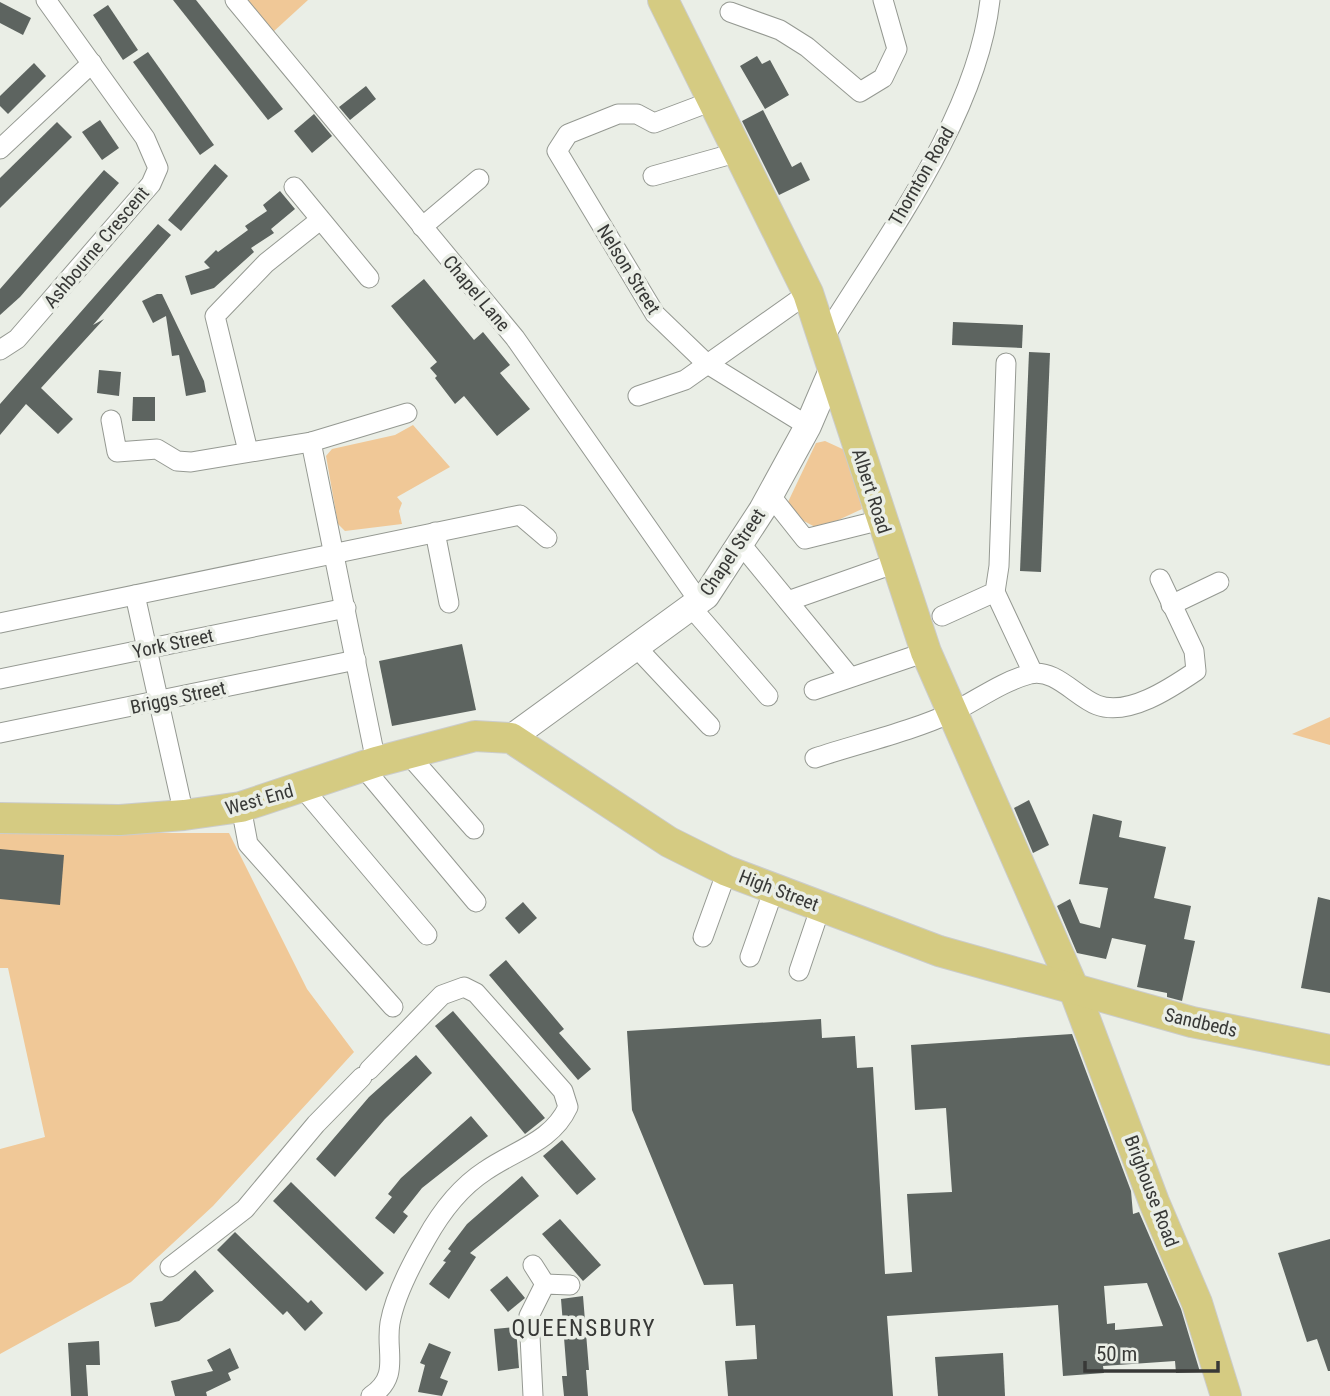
<svg xmlns="http://www.w3.org/2000/svg" width="1330" height="1396" viewBox="0 0 1330 1396" font-family="'Roboto Condensed',sans-serif">
<style>
.green{fill:#f0c897}
.building{fill:#5d6460;fill-rule:evenodd}
.lines{fill:none;stroke-linecap:round;stroke-linejoin:round}
.street-casing{stroke:#959992;stroke-width:21}
.secondary-casing{stroke:#959992;stroke-width:28}
.primary-casing{stroke:#cbcccb;stroke-width:32}
.street{stroke:#fff;stroke-width:19}
.secondary{stroke:#fff;stroke-width:26}
.primary{stroke:#d5cb82;stroke-width:30}
.labels{text-anchor:middle;stroke-width:7;stroke-linejoin:round;paint-order:stroke}
.street-label{font-size:19px;fill:#383937;stroke:#eaeee6}
.quarter-label{font-size:23px;letter-spacing:2px;fill:#383937;stroke:#eaeee6}
</style>
<rect width="100%" height="100%" fill="#eaeee6"/>
<g class="green">
<polygon points="248,0 308,0 273,32"/>
<polygon points="413,425 450,467 397,497 402,503 399,511 402,524 345,531 338,524 326,456 332,449 395,435"/>
<polygon points="825,441 849,452 862,509 819,529 800,519 788,502 816,443"/>
<polygon points="1330,717 1330,745 1292,734"/>
<polygon points="0,833 229,833 307,989 354,1052 213,1206 131,1282 0,1354 0,1149 45,1137 8,968 0,968"/>
</g>
<g class="building">
<polygon points="173,0 196,0 283,109 268,120"/>
<polygon points="0,2 31,18 23,35 0,23"/>
<polygon points="108,5 138,50 123,60 93,15"/>
<polygon points="148,52 214,145 200,155 133,62"/>
<polygon points="757,56 762,64 770,60 789,95 765,109 740,66"/>
<polygon points="34,63 46,76 8,114 0,106 0,96"/>
<polygon points="366,86 376,99 350,120 339,107"/>
<polygon points="763,110 792,167 801,162 810,180 779,195 742,121"/>
<polygon points="314,114 332,136 312,153 294,131"/>
<polygon points="100,120 119,148 102,160 82,132"/>
<polygon points="57,122 72,137 0,208 0,178"/>
<polygon points="215,164 228,176 181,231 168,220"/>
<polygon points="104,170 119,183 20,297 0,315 0,289"/>
<polygon points="280,191 295,209 271,229 274,233 251,248 254,252 214,288 191,295 185,276 210,268 204,262 216,250 218,252 248,230 245,226 267,211 263,205"/>
<polygon points="158,224 171,235 93,325 104,319 41,388 73,419 58,434 26,404 0,435 0,404"/>
<polygon points="424,279 474,340 483,332 510,365 500,373 530,409 497,436 464,396 455,404 435,378 437,376 430,368 437,362 391,306"/>
<polygon points="157,294 162,294 204,381 206,392 186,396 179,355 172,356 166,316 153,323 142,301"/>
<polygon points="953,322 1023,325 1022,348 952,345"/>
<polygon points="1029,352 1050,353 1041,572 1020,571"/>
<polygon points="99,370 121,372 119,396 97,393"/>
<polygon points="133,397 155,397 155,421 132,421"/>
<polygon points="462,644 476,710 392,726 379,661"/>
<polygon points="1029,800 1049,845 1033,853 1014,808"/>
<polygon points="1093,814 1122,821 1119,837 1166,847 1154,898 1191,906 1184,939 1195,941 1182,1001 1167,997 1167,993 1137,987 1146,945 1112,938 1106,959 1077,953 1057,906 1070,899 1080,923 1100,928 1108,888 1079,884"/>
<polygon points="0,849 64,855 60,905 0,899"/>
<polygon points="1318,897 1330,900 1330,993 1301,988"/>
<polygon points="523,902 537,918 519,934 505,918"/>
<polygon points="506,960 564,1029 559,1033 591,1069 578,1080 489,975"/>
<polygon points="453,1011 545,1118 525,1134 435,1026"/>
<path d="M821,1019l1,19 33,-2 2,32 16,-1 12,207 27,-2 -5,-78 45,-2 -6,-84 -31,2 -4,-65 161,-11 59,157 2,23 6,-2 42,97 19,63 -24,1 -1,-12 -72,5 1,7 -41,3 -5,-71 -171,11 6,80h-165l-3,-35 32,-2 -2,-34 -19,1 -3,-42 -29,1 -72,-175 -5,-79zM1147,1283l16,43 -48,4v-7l-8,1 -3,-38z"/>
<polygon points="416,1055 432,1073 385,1119 335,1177 316,1159 369,1097"/>
<polygon points="471,1116 488,1136 422,1188 403,1212 408,1216 394,1234 375,1218 392,1197 388,1194 401,1178"/>
<polygon points="562,1140 596,1179 577,1195 543,1156"/>
<polygon points="522,1176 539,1196 470,1253 476,1257 449,1299 429,1284 446,1262 443,1261 451,1251 448,1249 467,1224"/>
<polygon points="291,1182 384,1273 366,1291 273,1201"/>
<polygon points="560,1219 601,1265 583,1281 542,1234"/>
<polygon points="235,1232 308,1303 311,1300 323,1313 305,1331 287,1311 283,1315 217,1250"/>
<polygon points="1330,1239 1330,1371 1328,1371 1317,1339 1307,1342 1278,1253"/>
<polygon points="195,1270 214,1291 179,1321 155,1327 150,1303 162,1301"/>
<polygon points="507,1276 525,1298 508,1312 490,1290"/>
<polygon points="583,1296 589,1370 586,1370 588,1396 564,1396 562,1376 567,1376 561,1299"/>
<polygon points="516,1327 519,1368 498,1371 494,1329"/>
<polygon points="99,1341 100,1365 86,1365 88,1396 71,1396 68,1343"/>
<polygon points="429,1343 451,1352 440,1378 448,1381 442,1396 418,1392 425,1365 420,1363"/>
<polygon points="230,1348 239,1368 228,1373 231,1380 206,1392 207,1396 175,1396 171,1381 213,1371 207,1360"/>
<polygon points="1003,1353 1005,1396 938,1396 935,1357"/>
</g>
<g class="lines">
<g class="street-casing">
<g id="street">
<polyline points="235,0 515,338 699,601"/>
<polyline points="730,12 780,30 807,47 860,92 883,78 897,49 883,0"/>
<polyline points="715,100 654,123 637,114 618,114 568,134 557,151 655,314 706,363 808,426"/>
<polyline points="0,149 92,63"/>
<polyline points="653,176 739,152"/>
<polyline points="294,187 369,278"/>
<polyline points="422,227 479,179"/>
<path d="M823,339c61,-99 154,-222 167,-339"/>
<polyline points="0,350 17,339 151,184 158,168 145,138 46,0"/>
<polyline points="638,396 685,380 808,293"/>
<polyline points="111,420 117,452 157,449 177,461 191,462 311,442 407,413"/>
<polyline points="311,442 376,762"/>
<polyline points="248,451 215,316 266,263 320,220"/>
<polyline points="770,495 805,539 881,520"/>
<polyline points="435,532 449,603"/>
<polyline points="740,543 850,677"/>
<polyline points="995,592 1033,673"/>
<polyline points="135,595 184,815"/>
<polyline points="788,601 896,563"/>
<polyline points="1171,605 1219,582"/>
<polyline points="691,607 768,696"/>
<polyline points="942,616 995,592 999,566 1006,363"/>
<polyline points="0,623 520,515 547,538"/>
<polyline points="636,647 710,726"/>
<polyline points="0,679 346,608"/>
<polyline points="814,690 926,652"/>
<polyline points="0,733 356,660"/>
<polyline points="408,754 474,829"/>
<path d="M815,758c45,-15 95,-26 138,-46 26,-13 48,-30 77,-38 25,-6 46,23 67,31 31,12 74,-17 99,-34l-2,-20 -34,-72"/>
<polyline points="363,767 476,902"/>
<polyline points="301,786 427,935"/>
<polyline points="241,807 248,844 393,1007"/>
<polyline points="703,937 727,871"/>
<polyline points="750,957 774,889"/>
<polyline points="799,971 821,906"/>
<path d="M369,1070l73,-75 22,-8 12,6 87,98 5,16c-16,35 -53,43 -83,64 -26,17 -44,41 -59,68 -14,24 -31,56 -36,84 -5,29 11,53 -19,73"/>
<polyline points="533,1265 545,1284"/>
<polyline points="170,1267 245,1209 316,1124 362,1077"/>
<polyline points="533,1396 529,1316 545,1284 570,1285"/>
</g>
</g>
<g class="secondary-casing">
<polyline id="secondary" points="511,738 706,596 762,510 808,426 832,370"/>
</g>
<g class="primary-casing">
<g id="primary">
<polyline points="663,0 808,293 926,652 1073,987 1154,1202 1197,1303 1226,1396"/>
<polyline points="0,818 120,820 184,815 241,807 376,762 475,736 511,738 669,842 727,871 939,951 1192,1022 1330,1050"/>
</g>
</g>
<use href="#street" class="street"/>
<use href="#secondary" class="secondary"/>
<use href="#primary" class="primary"/>
</g>
<g class="labels">
<g class="street-label">
<text transform="translate(921 176) rotate(-60)" y="7">Thornton Road</text>
<text transform="translate(96 247) rotate(-50)" y="7">Ashbourne Crescent</text>
<text transform="translate(629 269) rotate(58)" y="7">Nelson Street</text>
<text transform="translate(477 293) rotate(50)" y="7">Chapel Lane</text>
<text transform="translate(872 491) rotate(72)" y="7">Albert Road</text>
<text transform="translate(732 552) rotate(-56)" y="7">Chapel Street</text>
<text transform="translate(173 643) rotate(-12)" y="7">York Street</text>
<text transform="translate(178 697) rotate(-12)" y="7">Briggs Street</text>
<text transform="translate(259 799) rotate(-16)" y="7">West End</text>
<text transform="translate(779 890) rotate(21)" y="7">High Street</text>
<text transform="translate(1201 1022) rotate(13)" y="7">Sandbeds</text>
<text transform="translate(1152 1191) rotate(69)" y="7">Brighouse Road</text>
</g>
<g class="quarter-label">
<text x="584" y="1336">QUEENSBURY</text>
</g>
</g>
<path d="M1085 1361v10h133v-10" fill="none" stroke="#383937" stroke-width="3.5"/>
<text x="1096" y="1361" font-size="21" fill="#383937" stroke="#eaeee6" stroke-width="5" paint-order="stroke">50 m</text>
</svg>
